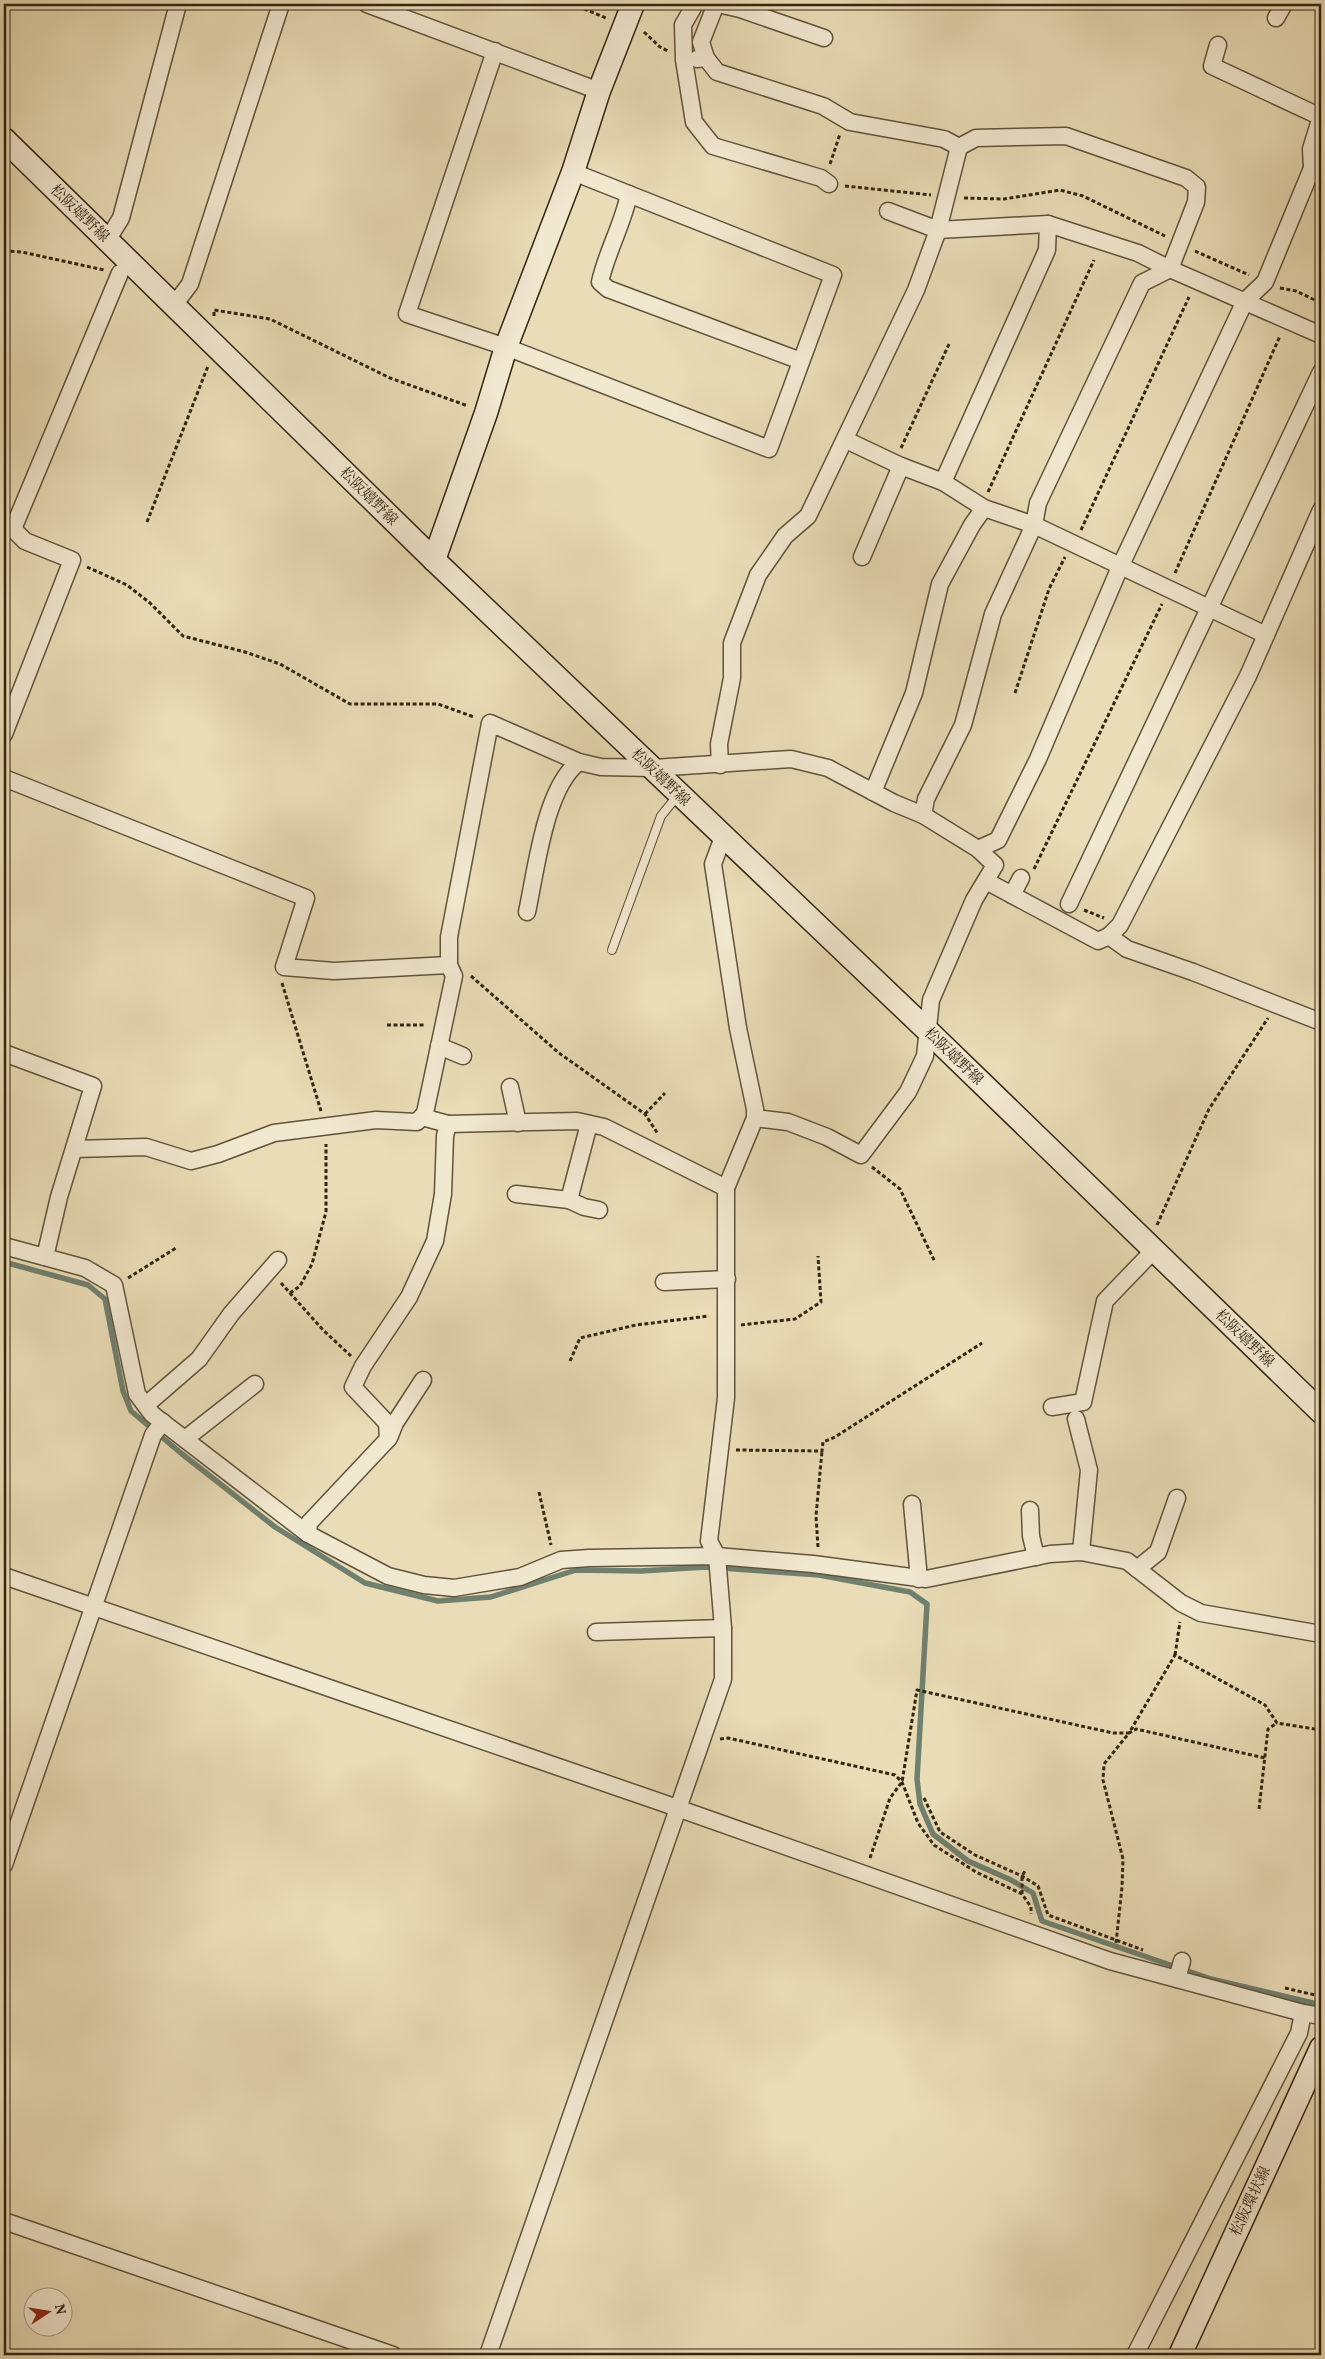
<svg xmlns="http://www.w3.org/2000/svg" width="1325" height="2359" viewBox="0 0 1325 2359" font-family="Vollkorn,'Noto Serif JP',serif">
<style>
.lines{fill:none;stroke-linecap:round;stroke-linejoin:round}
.stream{stroke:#6f806f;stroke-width:5.5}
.lane-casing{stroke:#61533a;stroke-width:10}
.street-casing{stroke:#61533a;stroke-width:19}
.secondary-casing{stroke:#342511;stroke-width:25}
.path{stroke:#342511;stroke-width:3;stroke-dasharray:4 2.5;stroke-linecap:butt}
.lane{stroke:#f1e8d0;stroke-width:8}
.street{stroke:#f1e8d0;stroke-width:16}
.secondary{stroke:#f1e8d0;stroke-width:22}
.labels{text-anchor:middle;stroke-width:4;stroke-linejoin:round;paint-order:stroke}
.street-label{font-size:15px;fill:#342511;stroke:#f1e8d0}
</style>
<rect width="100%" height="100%" fill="#e9dcb6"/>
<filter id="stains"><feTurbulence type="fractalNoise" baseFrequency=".004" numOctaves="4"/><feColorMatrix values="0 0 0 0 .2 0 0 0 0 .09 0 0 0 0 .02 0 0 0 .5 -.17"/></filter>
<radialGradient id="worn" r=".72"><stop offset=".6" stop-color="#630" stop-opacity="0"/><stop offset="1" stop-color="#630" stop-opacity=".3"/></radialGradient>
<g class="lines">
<polyline class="stream" points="4,1262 88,1285 105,1299 123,1391 131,1411 182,1454 275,1527 365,1583 438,1601 491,1597 576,1570 641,1571 706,1567 819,1575 910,1592 927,1604 917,1779 920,1804 933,1834 968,1861 1011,1880 1033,1893 1042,1921 1211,1979 1321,2005"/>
<g class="lane-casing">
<polyline id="lane" points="612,950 661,816 678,795"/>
</g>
<g class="street-casing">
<g id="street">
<polyline points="367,4 599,91"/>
<polyline points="695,4 683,25 684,60 694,122 713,146 821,178 829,184"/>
<polyline points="718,4 740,9 824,38"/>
<polyline points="1276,18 1284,4"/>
<polyline points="495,51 407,314 506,347 769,449 833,275 573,172"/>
<polyline points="706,58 717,72 823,106 850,122 944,139 959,147 976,138 1066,136 1186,178 1197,187 1196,202 1170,269 1142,283 1038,503 1034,525 993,614 963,725 926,799 923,815"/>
<polyline points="697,59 706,58 701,42 716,4"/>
<path d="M629,194c-6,30 -22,57 -29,88l8,7 193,72"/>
<polyline points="888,211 938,230 959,147"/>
<polyline points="108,239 121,218 178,4"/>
<polyline points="174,305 190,284 281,4"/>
<polyline points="846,440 901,466 943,482 1047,250 1048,224"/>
<polyline points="943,482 984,508 1034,525 1266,635"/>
<polyline points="4,526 13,529 120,273"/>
<polyline points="862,557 901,466"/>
<polyline points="4,734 72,560 25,541 13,529"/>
<polyline points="720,765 719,744 732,678 732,643 758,575 785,536 808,516 916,290 938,230 1048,224 1138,253 1170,269 1321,335"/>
<polyline points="4,778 306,898 284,967 334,971 449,965 449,937 490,723 579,762 601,767 653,768 791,759 828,768 894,803 923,815 978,849 995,865 974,900 931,1000 925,1056 908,1092 861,1155 827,1137 788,1122 755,1118"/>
<polyline points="873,792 914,693 940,584 972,525 984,508"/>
<polyline points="978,849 998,840 1038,759 1120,567 1245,301 1265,282 1312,168 1311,149 1321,117 1212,66 1218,45"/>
<polyline points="986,881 1098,941 1109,936 1127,949 1193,972 1321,1022"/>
<polyline points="1012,895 1021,878"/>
<polyline points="1069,904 1321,372"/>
<path d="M527,912c9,-41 18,-125 52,-150"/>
<polyline points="1109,936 1120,925 1248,676 1321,510"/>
<polyline points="439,1046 463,1056"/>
<polyline points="4,1053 93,1086 59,1197 45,1257"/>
<polyline points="510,1087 518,1123"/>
<polyline points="422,1117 448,1124 577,1121 604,1127 726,1188"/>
<polyline points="589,1124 569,1200 584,1207 599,1210"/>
<polyline points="75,1149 146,1147 191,1161 218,1154 274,1133 376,1120 417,1122 425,1113 454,976 449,965"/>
<polyline points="516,1194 569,1200"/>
<polyline points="4,1246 85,1268 114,1285 137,1394 152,1414 308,1534 388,1576 424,1585 454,1588 520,1577 561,1560 589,1558 717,1556 813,1564 926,1579 1050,1554 1081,1552 1127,1561 1181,1603 1201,1613 1321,1634"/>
<polyline points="664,1282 727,1279"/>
<polyline points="146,1405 199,1359 231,1314 278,1260"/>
<polyline points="1052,1407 1083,1402 1105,1301 1155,1249"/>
<polyline points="1076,1419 1089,1470 1081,1552"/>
<polyline points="389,1438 395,1423 423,1380"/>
<polyline points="185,1439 255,1384"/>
<polyline points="912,1504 919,1579"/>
<polyline points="1030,1510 1031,1536 1036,1557"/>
<polyline points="308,1534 309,1523 388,1439 387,1423 353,1387 363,1366 409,1297 435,1241 443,1194 445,1136 448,1124"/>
<polyline points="1137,1569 1158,1552 1177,1498"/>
<polyline points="4,1576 663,1803 1110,1961 1303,2013 1321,2016"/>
<polyline points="596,1632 723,1628"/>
<polyline points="4,1865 153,1435 163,1422"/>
<polyline points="1177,1979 1182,1961"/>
<polyline points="4,2221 393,2355"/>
<polyline points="488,2355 723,1679 723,1628 717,1556 709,1541 726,1398 726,1188 755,1118 755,1109 738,1028 713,864 723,837"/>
<polyline points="1135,2355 1299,2033 1303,2013"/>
</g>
</g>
<g class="secondary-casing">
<g id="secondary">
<polyline points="4,139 434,560 929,1032 1321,1412"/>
<polyline points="434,560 486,413 506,347 573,172 599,91 633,4"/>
<polyline points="1180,2355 1321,2048"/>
</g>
</g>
<g class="path">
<polyline points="572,4 606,18"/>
<polyline points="644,32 660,47 668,51"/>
<polyline points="830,164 840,134"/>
<polyline points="845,186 931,195"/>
<polyline points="964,198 1004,199 1060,190 1083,196 1165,236"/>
<polyline points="4,251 22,252 104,270"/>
<polyline points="1195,251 1249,275"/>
<polyline points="1280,288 1296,291 1321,303"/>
<polyline points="214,316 214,310 270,319 390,378 468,406"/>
<polyline points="901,448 950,342"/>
<polyline points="988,492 1094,260"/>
<polyline points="147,522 208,366"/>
<polyline points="1081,530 1189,297"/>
<polyline points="87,567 127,585 150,603 183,636 245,652 280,664 350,704 438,704 474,717"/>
<polyline points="1175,573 1280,336"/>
<polyline points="1015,693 1049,589 1065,557"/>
<polyline points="1034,869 1162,604"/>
<polyline points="1084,910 1104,918"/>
<polyline points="471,976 559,1053 645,1114 658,1134"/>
<polyline points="282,983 321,1111"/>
<polyline points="387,1025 426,1025"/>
<polyline points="645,1114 665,1093"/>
<polyline points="872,1167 900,1189 935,1262"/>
<polyline points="1157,1225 1209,1109 1268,1018"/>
<polyline points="128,1278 176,1248"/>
<polyline points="281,1283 323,1330 351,1356"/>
<polyline points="290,1293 300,1286 312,1264 326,1212 326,1144"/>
<polyline points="741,1325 795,1319 821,1302 818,1256"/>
<polyline points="570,1361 580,1338 636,1325 709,1316"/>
<polyline points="736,1450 822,1451 823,1442 835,1437 982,1343"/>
<polyline points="539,1492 551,1545"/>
<polyline points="818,1547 816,1516 822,1451"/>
<polyline points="1175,1655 1180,1622"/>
<polyline points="720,1739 728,1738 895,1775 902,1782 918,1823 934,1845 976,1872 1022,1894 1031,1907 1031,1914"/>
<polyline points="924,1798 940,1832 975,1855 1022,1876 1038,1886 1048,1915 1143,1950"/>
<polyline points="1259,1809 1268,1729 1277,1723"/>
<polyline points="870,1858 890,1798 902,1782 917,1690 1113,1733 1129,1733 1175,1655 1265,1705 1277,1723 1321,1730"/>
<polyline points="1022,1894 1022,1876 1025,1871"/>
<polyline points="1116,1943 1122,1887 1123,1859 1103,1780 1104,1764 1129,1733 1136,1729 1265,1758"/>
<polyline points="1285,1988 1315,1995"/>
</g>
<use href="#lane" class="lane"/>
<use href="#street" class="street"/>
<use href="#secondary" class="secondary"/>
</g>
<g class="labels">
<g class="street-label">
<text transform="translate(80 213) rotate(44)" y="5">松阪嬉野線</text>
<text transform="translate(369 496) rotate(45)" y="5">松阪嬉野線</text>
<text transform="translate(661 777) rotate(44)" y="5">松阪嬉野線</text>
<text transform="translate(954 1056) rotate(44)" y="5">松阪嬉野線</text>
<text transform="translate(1245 1338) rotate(44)" y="5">松阪嬉野線</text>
<text transform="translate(1250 2201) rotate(-65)" y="5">松阪環状線</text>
</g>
</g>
<rect width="1325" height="2359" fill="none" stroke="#e9dcb6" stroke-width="20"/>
<rect x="5" y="5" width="1315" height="2349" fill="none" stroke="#342511" stroke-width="2.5"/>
<rect x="10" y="10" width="1305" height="2339" fill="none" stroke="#342511"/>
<g transform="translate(48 2312) rotate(78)"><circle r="24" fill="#f1e8d0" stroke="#a59a84"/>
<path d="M0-4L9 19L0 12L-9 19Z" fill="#8f2418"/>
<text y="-8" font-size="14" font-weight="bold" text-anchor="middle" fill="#342511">N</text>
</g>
<rect width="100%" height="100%" filter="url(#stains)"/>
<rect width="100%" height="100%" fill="url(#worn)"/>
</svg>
